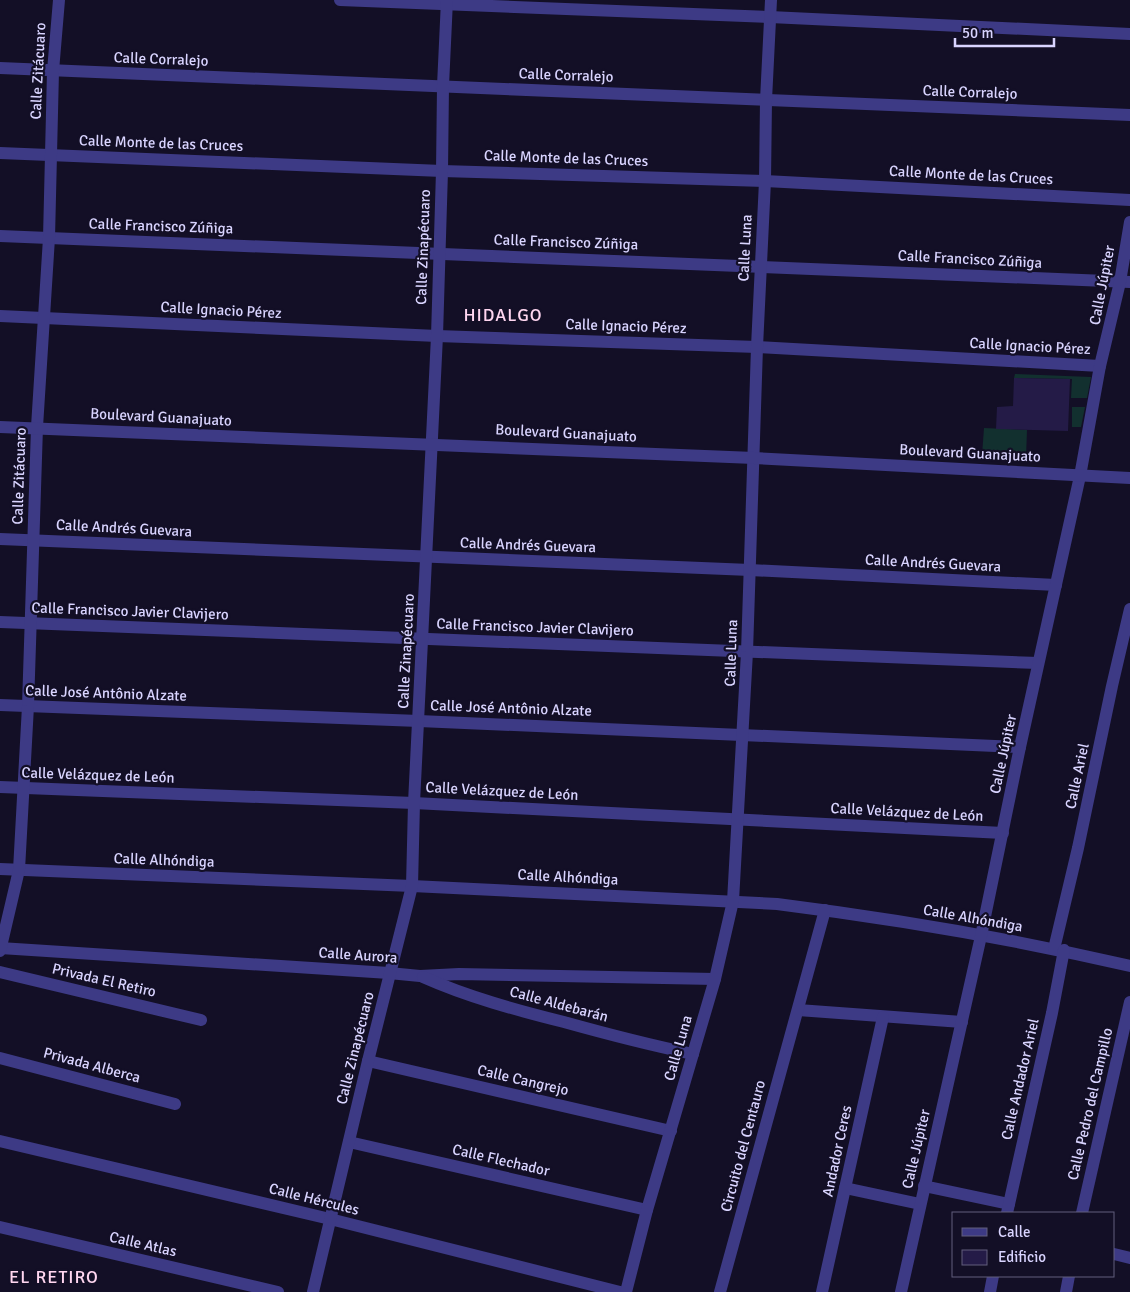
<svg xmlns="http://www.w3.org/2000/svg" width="1130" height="1292" viewBox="0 0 1130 1292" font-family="Signika,sans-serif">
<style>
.green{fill:#12302f}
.building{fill:#241b47}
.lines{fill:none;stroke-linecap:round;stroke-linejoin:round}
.minor{stroke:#3d3a85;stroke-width:12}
.tertiary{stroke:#3d3a85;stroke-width:12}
.labels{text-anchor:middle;stroke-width:4.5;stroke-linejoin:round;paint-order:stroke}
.street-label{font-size:15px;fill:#d9d4ff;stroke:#130f26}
.quarter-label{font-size:18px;letter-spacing:1px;fill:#ffd6f0;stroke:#130f26}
</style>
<rect width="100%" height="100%" fill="#130f26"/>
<g class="green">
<polygon points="1015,374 1091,377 1087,398 1071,398 1072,379 1014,378"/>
<polygon points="1072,407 1085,407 1081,427 1072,427"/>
<polygon points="984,428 1027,430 1026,458 982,455"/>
</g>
<polygon class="building" points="1014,378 1070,379 1068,431 996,429 997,407 1013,406"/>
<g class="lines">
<g class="minor">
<polyline points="340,0 770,17 1130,34"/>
<polyline points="0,68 1130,115"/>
<polyline points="0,153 442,171 765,181 1130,200"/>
<polyline points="0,236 1130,282"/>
<polyline points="0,316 437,336 757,347 1100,366"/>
<polyline points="0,539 750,570 1056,585"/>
<polyline points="0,622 1038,663"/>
<polyline points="0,705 419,721 1020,747"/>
<polyline points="0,787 414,803 1003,833"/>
<path d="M0,869l412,17 365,18c119,15 237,35 353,62"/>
<polyline points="0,948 389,973 420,976 459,974 715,979"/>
<polyline points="1054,949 1078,848 1112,686 1130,609"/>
<polyline points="0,951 19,870 28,706 37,427 49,238 53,71 59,0"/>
<polyline points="0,972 201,1020"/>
<path d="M423,977c45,20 93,33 141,45 43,12 86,23 129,32"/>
<polyline points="798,1010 962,1022"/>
<polyline points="0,1058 175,1104"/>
<polyline points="368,1061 671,1131"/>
<polyline points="0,1141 330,1219 620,1292"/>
<polyline points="349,1142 647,1210"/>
<polyline points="924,1186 1009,1204"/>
<polyline points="845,1188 920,1204"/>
<polyline points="1007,1213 1052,1013 1064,950"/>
<polyline points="1082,1213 1130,1002"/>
<polyline points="0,1227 278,1292"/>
<polyline points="1114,1254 1130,1258"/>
<polyline points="313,1292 368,1061 412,886 414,803 437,336 442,171 443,86 447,0"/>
<polyline points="626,1292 647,1210 715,979 733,901 747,652 757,347 765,181 766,100 771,0"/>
<polyline points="720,1292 825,910"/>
<polyline points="822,1292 883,1017"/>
<polyline points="901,1292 981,936 1020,747 1080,476 1100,366 1120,282 1130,222"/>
<polyline points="990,1292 993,1276"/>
<polyline points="1066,1292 1069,1276"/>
</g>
<polyline class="tertiary" points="0,427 754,458 1130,478"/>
</g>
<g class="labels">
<g class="street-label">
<text transform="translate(161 59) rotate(2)" y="5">Calle Corralejo</text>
<text transform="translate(38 71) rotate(-87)" y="5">Calle Zitácuaro</text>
<text transform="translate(566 75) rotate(2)" y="5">Calle Corralejo</text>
<text transform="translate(970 92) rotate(2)" y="5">Calle Corralejo</text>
<text transform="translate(161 143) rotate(2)" y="5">Calle Monte de las Cruces</text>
<text transform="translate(566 158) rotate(2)" y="5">Calle Monte de las Cruces</text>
<text transform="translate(971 175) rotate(3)" y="5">Calle Monte de las Cruces</text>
<text transform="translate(161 226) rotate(2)" y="5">Calle Francisco Zúñiga</text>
<text transform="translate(566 242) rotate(2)" y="5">Calle Francisco Zúñiga</text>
<text transform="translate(423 247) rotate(-88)" y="5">Calle Zinapécuaro</text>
<text transform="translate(745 248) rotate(-87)" y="5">Calle Luna</text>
<text transform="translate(970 259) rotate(3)" y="5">Calle Francisco Zúñiga</text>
<text transform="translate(1102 285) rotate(-79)" y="5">Calle Júpiter</text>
<text transform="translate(221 310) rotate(3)" y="5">Calle Ignacio Pérez</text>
<text transform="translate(626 326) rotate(2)" y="5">Calle Ignacio Pérez</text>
<text transform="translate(1030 346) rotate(3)" y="5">Calle Ignacio Pérez</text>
<text transform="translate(161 417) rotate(3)" y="5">Boulevard Guanajuato</text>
<text transform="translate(566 433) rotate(3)" y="5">Boulevard Guanajuato</text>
<text transform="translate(970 453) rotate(3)" y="5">Boulevard Guanajuato</text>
<text transform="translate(19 476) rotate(-88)" y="5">Calle Zitácuaro</text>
<text transform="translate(124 528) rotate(3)" y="5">Calle Andrés Guevara</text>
<text transform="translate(528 545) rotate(2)" y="5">Calle Andrés Guevara</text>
<text transform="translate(933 563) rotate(3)" y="5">Calle Andrés Guevara</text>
<text transform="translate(130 611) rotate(2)" y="5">Calle Francisco Javier Clavijero</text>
<text transform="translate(535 627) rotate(2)" y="5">Calle Francisco Javier Clavijero</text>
<text transform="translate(406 651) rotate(-87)" y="5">Calle Zinapécuaro</text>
<text transform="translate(731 653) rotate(-88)" y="5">Calle Luna</text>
<text transform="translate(106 693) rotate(2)" y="5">Calle José Antônio Alzate</text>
<text transform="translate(511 708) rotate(2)" y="5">Calle José Antônio Alzate</text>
<text transform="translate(1003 754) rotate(-78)" y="5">Calle Júpiter</text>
<text transform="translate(98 775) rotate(2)" y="5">Calle Velázquez de León</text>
<text transform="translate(1077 776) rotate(-78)" y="5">Calle Ariel</text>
<text transform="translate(502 791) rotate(3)" y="5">Calle Velázquez de León</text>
<text transform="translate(907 812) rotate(3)" y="5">Calle Velázquez de León</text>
<text transform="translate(164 860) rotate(2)" y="5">Calle Alhóndiga</text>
<text transform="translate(568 877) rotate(3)" y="5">Calle Alhóndiga</text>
<text transform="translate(973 918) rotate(10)" y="5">Calle Alhóndiga</text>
<text transform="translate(358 955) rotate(4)" y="5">Calle Aurora</text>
<text transform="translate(104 980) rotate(13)" y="5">Privada El Retiro</text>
<text transform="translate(559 1004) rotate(15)" y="5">Calle Aldebarán</text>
<text transform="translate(355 1048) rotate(-76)" y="5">Calle Zinapécuaro</text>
<text transform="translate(678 1048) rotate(-74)" y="5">Calle Luna</text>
<text transform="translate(92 1065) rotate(15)" y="5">Privada Alberca</text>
<text transform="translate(1020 1079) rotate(-77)" y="5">Calle Andador Ariel</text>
<text transform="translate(523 1080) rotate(13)" y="5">Calle Cangrejo</text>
<text transform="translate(1090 1104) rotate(-77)" y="5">Calle Pedro del Campillo</text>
<text transform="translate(743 1146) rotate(-75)" y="5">Circuito del Centauro</text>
<text transform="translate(916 1149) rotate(-77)" y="5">Calle Júpiter</text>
<text transform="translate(837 1151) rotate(-78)" y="5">Andador Ceres</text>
<text transform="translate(501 1160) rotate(13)" y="5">Calle Flechador</text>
<text transform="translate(314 1199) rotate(14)" y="5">Calle Hércules</text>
<text transform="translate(143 1244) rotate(13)" y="5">Calle Atlas</text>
</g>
<g class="quarter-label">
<text x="503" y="321">HIDALGO</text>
<text x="54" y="1283">EL RETIRO</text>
</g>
</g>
<rect x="952" y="1212" width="162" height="65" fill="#130f26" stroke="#625e7d"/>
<rect x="962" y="1228" width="25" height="8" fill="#3d3a85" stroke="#625e7d"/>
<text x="998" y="1237" font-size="15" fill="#d9d4ff">Calle</text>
<rect x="962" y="1250" width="25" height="15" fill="#241b47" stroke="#625e7d"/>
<text x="998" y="1262" font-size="15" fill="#d9d4ff">Edificio</text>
<path d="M955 38v8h99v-8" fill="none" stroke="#d9d4ff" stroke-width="2.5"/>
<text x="962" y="38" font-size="15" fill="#d9d4ff" stroke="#130f26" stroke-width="4" paint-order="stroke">50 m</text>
</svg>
